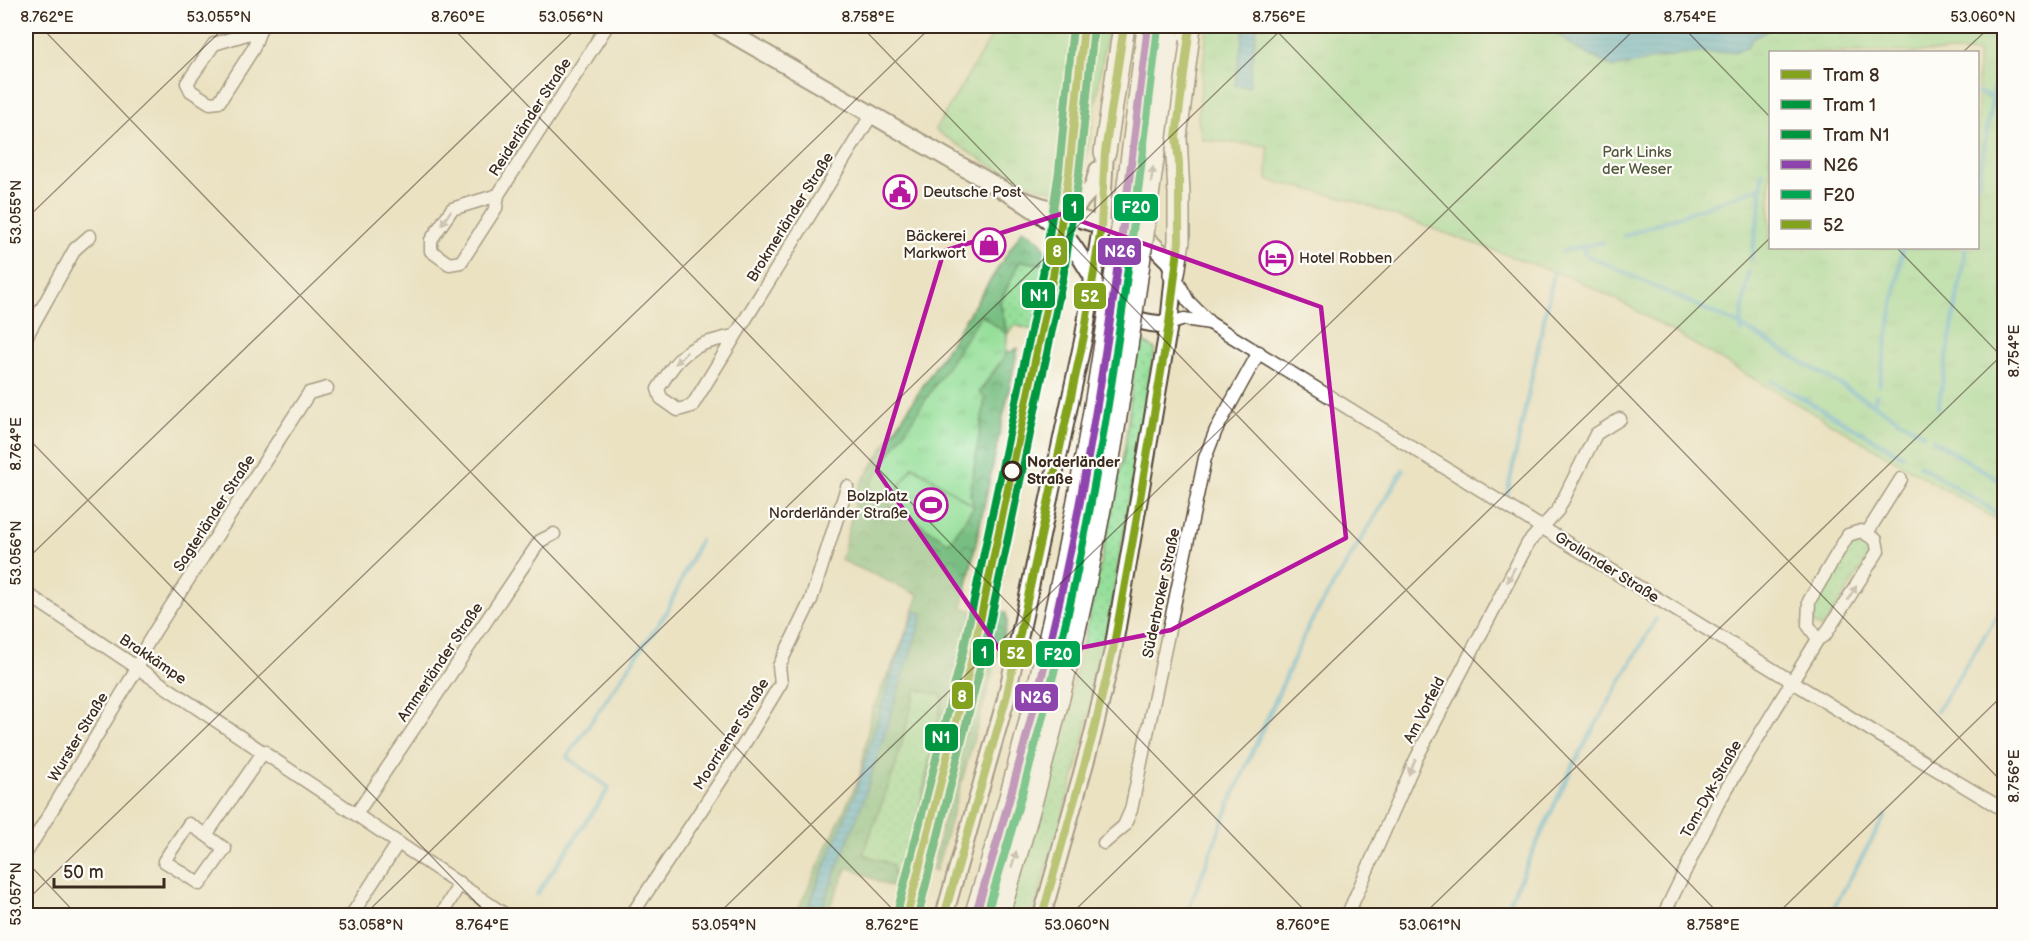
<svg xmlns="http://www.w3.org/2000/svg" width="2030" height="941" viewBox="0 0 2030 941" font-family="'Balsamiq Sans',sans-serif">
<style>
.grass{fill:url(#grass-dots);stroke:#68845c;stroke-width:1.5}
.forest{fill:url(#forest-crowns);stroke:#5a7450;stroke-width:1.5}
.park{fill:url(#park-tufts);stroke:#68845c;stroke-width:1.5;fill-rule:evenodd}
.garden{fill:#96df9a;stroke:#68845c;stroke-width:1.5}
.water{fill:url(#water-rules);stroke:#486e79;stroke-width:1.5}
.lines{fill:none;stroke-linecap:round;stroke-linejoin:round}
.stream{stroke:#56b3d4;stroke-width:4.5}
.street-casing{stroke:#554637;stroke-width:15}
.secondary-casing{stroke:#554637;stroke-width:20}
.highway-casing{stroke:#554637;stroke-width:24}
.street{stroke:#fff;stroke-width:12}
.secondary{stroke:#fff;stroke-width:16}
.highway{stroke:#fff;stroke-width:21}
.highway-bridge-casing{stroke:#554637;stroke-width:24;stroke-linecap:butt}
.highway-bridge{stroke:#fff;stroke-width:21}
.bus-1-casing{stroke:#fdfcf7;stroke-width:12}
.bus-2-casing{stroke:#fdfcf7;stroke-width:12}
.bus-3-casing{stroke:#fdfcf7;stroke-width:12}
.bus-1{stroke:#8e44ad;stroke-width:8}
.bus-2{stroke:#00a651;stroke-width:8}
.bus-3{stroke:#83a31f;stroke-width:8}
.tram-1-casing{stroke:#fdfcf7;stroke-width:12}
.tram-2-casing{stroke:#fdfcf7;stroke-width:12}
.tram-3-casing{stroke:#fdfcf7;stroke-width:12}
.tram-1{stroke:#83a31f;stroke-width:8}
.tram-2{stroke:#009640;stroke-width:8}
.tram-3{stroke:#009640;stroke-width:8}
.oneway{fill:#a79f9a}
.marked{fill:none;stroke:#b5179e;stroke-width:4.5;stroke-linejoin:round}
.ticks{fill:none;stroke:#3b2a1e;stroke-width:1.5;stroke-opacity:0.45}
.stop-dot{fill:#fdfcf7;stroke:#3b2a1e;stroke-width:3}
.labels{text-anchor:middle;stroke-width:4.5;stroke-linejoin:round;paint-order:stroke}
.street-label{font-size:15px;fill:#3b2a1e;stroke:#fdfcf7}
.park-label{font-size:15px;fill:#52573d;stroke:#fdfcf7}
.poi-label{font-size:15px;fill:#3b2a1e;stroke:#fdfcf7;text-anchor:start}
.stop-label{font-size:15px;font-weight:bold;fill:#3b2a1e;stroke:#fdfcf7;text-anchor:start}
.line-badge{stroke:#fdfcf7;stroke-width:2}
.badge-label{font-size:16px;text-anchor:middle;font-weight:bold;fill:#fff}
.neatline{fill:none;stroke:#3b2a1e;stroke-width:2}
.ticks-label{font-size:15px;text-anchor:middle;fill:#3b2a1e}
</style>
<defs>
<pattern id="grass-dots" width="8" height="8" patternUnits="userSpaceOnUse" patternTransform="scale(1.5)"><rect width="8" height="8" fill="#96df9a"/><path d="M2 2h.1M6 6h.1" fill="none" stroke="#82c084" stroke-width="1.8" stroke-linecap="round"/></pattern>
<pattern id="forest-crowns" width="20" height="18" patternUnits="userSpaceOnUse" patternTransform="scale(1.5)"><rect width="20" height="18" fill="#78be82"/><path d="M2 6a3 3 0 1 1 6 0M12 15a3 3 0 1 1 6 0" fill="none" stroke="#649b6a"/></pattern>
<pattern id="park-tufts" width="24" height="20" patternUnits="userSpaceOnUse" patternTransform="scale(1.5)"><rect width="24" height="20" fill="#96df9a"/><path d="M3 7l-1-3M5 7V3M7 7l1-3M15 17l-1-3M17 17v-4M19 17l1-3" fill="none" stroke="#82c084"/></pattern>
<pattern id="water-rules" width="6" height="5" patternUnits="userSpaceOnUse" patternTransform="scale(1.5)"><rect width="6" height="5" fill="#56b3d4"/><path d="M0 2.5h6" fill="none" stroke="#4892ab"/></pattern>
</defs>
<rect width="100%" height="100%" fill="#fdfcf7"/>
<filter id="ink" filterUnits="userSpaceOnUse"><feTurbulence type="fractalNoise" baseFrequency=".0167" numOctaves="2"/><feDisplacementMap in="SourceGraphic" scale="12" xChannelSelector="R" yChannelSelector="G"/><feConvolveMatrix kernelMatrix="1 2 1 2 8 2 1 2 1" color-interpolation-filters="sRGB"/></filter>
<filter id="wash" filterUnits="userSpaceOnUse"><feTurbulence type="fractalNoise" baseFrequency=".008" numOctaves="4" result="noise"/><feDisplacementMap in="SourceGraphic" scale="24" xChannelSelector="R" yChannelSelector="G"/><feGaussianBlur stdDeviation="1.35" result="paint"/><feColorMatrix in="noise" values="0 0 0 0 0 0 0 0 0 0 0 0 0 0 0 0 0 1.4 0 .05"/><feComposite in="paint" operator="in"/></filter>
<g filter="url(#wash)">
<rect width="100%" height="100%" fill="#ebe2c2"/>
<g class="grass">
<polygon points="1020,260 1047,265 1036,331 1015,325 1007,334 1000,302"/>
<polygon points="1137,339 1155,349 1104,652 1076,770 1033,915 1007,916 1057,748 1086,631 1125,448"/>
<path d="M1856,538l13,8 2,7 -45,71 -6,3 -7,-4c-3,-29 22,-59 36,-82z"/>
<polygon points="916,688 943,695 917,821 924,827 910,882 863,854 895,768"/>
</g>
<g class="forest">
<path d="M1023,229c15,10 26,16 24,36l-27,-4 -20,41 7,32 -26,-19 -93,188 61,40 21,-49 15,-96 -6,-5 27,-39 12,-6 -56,260 13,3 -51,216 -7,-6 26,-125 -27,-7 -21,79 -32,86 30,11v10l17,7 -4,12 -58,-27 -22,48h-7l66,-184 38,-116 -8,-4c-26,57 -38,119 -58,178 -15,43 -38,83 -52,126l-10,1 65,-140 12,-66 29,-65 18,-50 -78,-35 18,-74z"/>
<polygon points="993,610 1006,613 1007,623 936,871 932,869"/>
</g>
<g class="park">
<path d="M992,26h116l-20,125 -13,39c-43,9 -103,-37 -140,-60l61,-101z"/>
<path d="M1207,26h797v498l-379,-220 -50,-25 -226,-80 -82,-19 1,-34 -66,-6 -4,-22zM1770,52h208v196h-208z"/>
<polygon points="981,315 1007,334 1006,354 979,392 985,398 970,494 974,506 949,543 867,489"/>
</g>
<polygon class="garden" points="913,466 974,506 949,543 888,503"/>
<g class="water">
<polygon points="1244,26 1257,26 1249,87 1235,85"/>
<polygon points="1547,26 1776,26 1752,39 1747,48 1734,52 1681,54 1614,68 1577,49"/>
<polygon points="915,611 923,615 862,804 819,915 805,915 856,791 893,669"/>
</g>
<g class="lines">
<g class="stream">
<polyline points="1978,93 1993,97"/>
<polyline points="1978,184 2004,30"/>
<polyline points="1624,236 1761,187"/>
<polyline points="1583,248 1586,255 1740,325 1923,434"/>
<path d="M1562,252c7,-4 31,-7 41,-10"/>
<polyline points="1751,260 1760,208 1762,173"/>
<polyline points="1742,332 1740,325 1749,272"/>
<polyline points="1772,381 1903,456"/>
<polyline points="1879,385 1903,248"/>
<polyline points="1874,404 1876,395"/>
<polyline points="1938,408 1966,248"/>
<polyline points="1933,440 2004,483"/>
<polyline points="1919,465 2004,517"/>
<polyline points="1507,495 1554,272"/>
<polyline points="1937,711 2004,605"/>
<polyline points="537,894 609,788 567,757 666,613 700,540"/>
<polyline points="1186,916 1232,798 1308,627 1403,470"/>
<polyline points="1503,916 1574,763 1656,619"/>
<polyline points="1829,916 1885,816"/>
</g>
</g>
</g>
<g filter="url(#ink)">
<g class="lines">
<g class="street-casing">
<g id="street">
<polyline points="260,30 253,49 219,102 210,103 191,91 187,83 214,44 260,30 262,26"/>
<polyline points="498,195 452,209 431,240 431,251 449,264 461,262 496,208 498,195 607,26"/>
<polyline points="1174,274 1188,301 1210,323 1874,732 2004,810"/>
<polyline points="1169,324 1184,319 1210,323"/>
<path d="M733,336c-45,10 -51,15 -75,53l3,9 17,12 14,-4 180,-292"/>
<polyline points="26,337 75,249 90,236"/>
<polyline points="1867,533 1901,479"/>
<polyline points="26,593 507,916"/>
<polyline points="357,813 540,541 554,534"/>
<polyline points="206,835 225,849 200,884 164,861 189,824 206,835 264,751"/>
<polyline points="1104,843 1124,826 1131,810 1205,458 1216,430 1259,352"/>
<polyline points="26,853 138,667 143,651 155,631 309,393 327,388"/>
<polyline points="351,916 398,843"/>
<polyline points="441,916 460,883"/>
<polyline points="631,916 735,759 781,683 779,666 811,600 847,487"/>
<polyline points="1347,916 1416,759 1528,543 1558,510 1596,434 1620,419"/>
<polyline points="1663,916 1718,803 1818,639 1825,635 1878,551 1876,540 1861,531 1848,535 1809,601 1808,625 1818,639"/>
<polyline points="2002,916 2004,910"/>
</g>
</g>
<g class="secondary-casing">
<g id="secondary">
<path d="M718,26l299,172c14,10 32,20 44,33 37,40 40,95 108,93"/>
<polyline points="1017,198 1150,242 1170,262 1174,274 1169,324 1113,650 1092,738 1042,916"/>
<polyline points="1068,215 1093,187 1098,170"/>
<polyline points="944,916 1006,699 1084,336 1101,227 1105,152"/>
</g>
</g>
<g class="highway-casing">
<g id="highway">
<polyline points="1105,152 1124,26"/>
<polyline points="1174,274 1179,241 1179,194 1176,137 1190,26"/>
</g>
</g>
<use href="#street" class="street"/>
<use href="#secondary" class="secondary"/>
<use href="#highway" class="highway"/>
<g class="highway-bridge-casing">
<g id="highway-bridge">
<path d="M975,916c92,-290 136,-581 172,-881"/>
<path d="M998,916c45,-146 83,-296 109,-446 25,-143 43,-288 62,-432"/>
</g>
</g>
<use href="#highway-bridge" class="highway-bridge"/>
<g class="bus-1-casing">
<path id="bus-1" d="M975,916c40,-130 75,-261 101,-394 32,-164 52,-330 72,-496"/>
</g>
<g class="bus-2-casing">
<path id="bus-2" d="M986,916c40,-130 75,-260 101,-393 32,-164 51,-330 71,-496"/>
</g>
<g class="bus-3-casing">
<g id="bus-3">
<polyline points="944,916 1006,699 1084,336 1101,227 1105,152 1124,26"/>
<polyline points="1042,916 1092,738 1113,650 1137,517 1169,324 1179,241 1179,163 1176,137 1190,26"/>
</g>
</g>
<use href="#bus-1" class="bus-1"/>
<use href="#bus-2" class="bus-2"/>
<use href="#bus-3" class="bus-3"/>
<g class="tram-1-casing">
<polyline id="tram-1" points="907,916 973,654 1053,276 1069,172 1084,26"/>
</g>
<g class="tram-2-casing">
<polyline id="tram-2" points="918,916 983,656 1063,278 1079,173 1094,27"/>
</g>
<g class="tram-3-casing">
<polyline id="tram-3" points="897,913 963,652 1043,274 1059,171 1073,26"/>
</g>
<use href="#tram-1" class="tram-1"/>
<use href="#tram-2" class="tram-2"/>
<use href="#tram-3" class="tram-3"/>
</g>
<defs><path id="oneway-solid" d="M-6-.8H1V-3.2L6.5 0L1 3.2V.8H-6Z" transform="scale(1.5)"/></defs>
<g class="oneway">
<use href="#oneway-solid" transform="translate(1152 175) rotate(-83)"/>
<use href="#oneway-solid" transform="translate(446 218) rotate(124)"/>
<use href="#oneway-solid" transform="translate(681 358) rotate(135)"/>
<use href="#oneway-solid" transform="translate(1511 575) rotate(118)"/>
<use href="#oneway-solid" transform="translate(1852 593) rotate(-58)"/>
<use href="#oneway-solid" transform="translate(1412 767) rotate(114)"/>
<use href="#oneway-solid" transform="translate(1014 859) rotate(-74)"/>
</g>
</g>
<path d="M0 0H2030V941H0ZM1061,214l260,93 25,231 -175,92 -163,32 -131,-191 67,-220z" fill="#ebe2c2" fill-opacity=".55" fill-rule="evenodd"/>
<path class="marked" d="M1061,214l260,93 25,231 -175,92 -163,32 -131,-191 67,-220z"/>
<path class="ticks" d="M40,26l859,890M451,26l859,890M861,26l860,890M1272,26l732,758M1682,26l88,91M1963,52l28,-26M26,219l200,-193M1897,248l107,111M26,436l463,480M26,560l553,-534M26,861l52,55M26,901l906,-875M363,916l922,-890M716,916l922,-890M1069,916l701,-678M1422,916l582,-563M1775,916l229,-222"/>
<defs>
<g id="civic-ring" transform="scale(1.725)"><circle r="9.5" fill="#fdfcf7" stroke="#b5179e" stroke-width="1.5"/><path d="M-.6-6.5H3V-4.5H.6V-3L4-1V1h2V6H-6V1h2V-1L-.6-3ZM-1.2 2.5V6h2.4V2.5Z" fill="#b5179e"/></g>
<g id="shop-ring" transform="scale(1.725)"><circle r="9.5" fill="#fdfcf7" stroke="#b5179e" stroke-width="1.5"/><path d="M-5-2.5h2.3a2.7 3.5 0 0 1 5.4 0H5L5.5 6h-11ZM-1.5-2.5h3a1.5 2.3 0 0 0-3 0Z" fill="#b5179e"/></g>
<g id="hotel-ring" transform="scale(1.725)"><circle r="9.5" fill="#fdfcf7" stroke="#b5179e" stroke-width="1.5"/><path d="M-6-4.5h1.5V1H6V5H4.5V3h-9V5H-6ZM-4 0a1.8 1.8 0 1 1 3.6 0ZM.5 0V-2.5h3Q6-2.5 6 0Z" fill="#b5179e"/></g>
<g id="stadium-ring" transform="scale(1.725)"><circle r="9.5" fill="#fdfcf7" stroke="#b5179e" stroke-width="1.5"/><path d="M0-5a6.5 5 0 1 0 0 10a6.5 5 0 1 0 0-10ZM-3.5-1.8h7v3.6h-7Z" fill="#b5179e"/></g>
</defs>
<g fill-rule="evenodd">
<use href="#civic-ring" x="900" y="192"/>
<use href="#shop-ring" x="989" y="245"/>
<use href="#hotel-ring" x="1276" y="258"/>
<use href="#stadium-ring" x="931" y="505"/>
</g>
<circle class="stop-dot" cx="1012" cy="471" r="9"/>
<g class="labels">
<g class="street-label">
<text transform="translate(530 117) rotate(-57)" y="5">Reiderländer Straße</text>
<text transform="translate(790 217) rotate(-58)" y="5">Brokmerländer Straße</text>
<text transform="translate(214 513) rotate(-57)" y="5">Sagterländer Straße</text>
<text transform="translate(1607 567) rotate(32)" y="5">Grollander Straße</text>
<text transform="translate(1161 593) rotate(-78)" y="5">Süderbroker Straße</text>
<text transform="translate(153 659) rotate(34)" y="5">Brakkämpe</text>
<text transform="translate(440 662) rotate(-56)" y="5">Ammerländer Straße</text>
<text transform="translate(1424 710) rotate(-63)" y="5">Am Vorfeld</text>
<text transform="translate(731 734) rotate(-58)" y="5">Moorriemer Straße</text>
<text transform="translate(78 737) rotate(-59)" y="5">Wurster Straße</text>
<text transform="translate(1711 789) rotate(-61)" y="5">Tom-Dyk-Straße</text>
</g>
<g class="park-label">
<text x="1637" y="157">Park Links<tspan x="1637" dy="17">der Weser</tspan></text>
</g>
<g class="poi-label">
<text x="923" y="197">Deutsche Post</text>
<text x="966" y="241" text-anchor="end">Bäckerei<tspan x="966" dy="17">Markwort</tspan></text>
<text x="1299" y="263">Hotel Robben</text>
<text x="908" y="501" text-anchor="end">Bolzplatz<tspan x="908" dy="17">Norderländer Straße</tspan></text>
</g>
<g class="stop-label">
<text x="1027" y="467">Norderländer<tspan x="1027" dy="17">Straße</tspan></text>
</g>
</g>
<g class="line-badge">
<rect x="1113" y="193" width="46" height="29" rx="6" fill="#00a651"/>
<rect x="1062" y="193" width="23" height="29" rx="6" fill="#009640"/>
<rect x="1097" y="237" width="45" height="29" rx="6" fill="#8e44ad"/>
<rect x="1045" y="237" width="23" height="29" rx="6" fill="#83a31f"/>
<rect x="1021" y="281" width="35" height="28" rx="6" fill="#009640"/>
<rect x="1073" y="282" width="34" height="28" rx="6" fill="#83a31f"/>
<rect x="972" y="638" width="23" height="29" rx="6" fill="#009640"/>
<rect x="999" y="639" width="34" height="29" rx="6" fill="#83a31f"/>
<rect x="1035" y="640" width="46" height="28" rx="6" fill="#00a651"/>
<rect x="951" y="681" width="23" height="29" rx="6" fill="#83a31f"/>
<rect x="1014" y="683" width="45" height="29" rx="6" fill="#8e44ad"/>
<rect x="924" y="723" width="35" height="29" rx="6" fill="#009640"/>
</g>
<g class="badge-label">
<text x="1136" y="213">F20</text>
<text x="1074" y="213">1</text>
<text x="1120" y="257">N26</text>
<text x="1057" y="257">8</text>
<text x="1039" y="301">N1</text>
<text x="1090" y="302">52</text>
<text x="984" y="658">1</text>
<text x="1016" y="659">52</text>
<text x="1058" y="660">F20</text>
<text x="962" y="702">8</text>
<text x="1036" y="703">N26</text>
<text x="941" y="743">N1</text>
</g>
<rect width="2030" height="941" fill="none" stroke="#fdfcf7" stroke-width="66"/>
<rect x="1769" y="51" width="210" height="198" fill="#fdfcf7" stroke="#afa8a0" stroke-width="1.5"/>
<rect x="1781" y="70" width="30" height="9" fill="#83a31f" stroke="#afa8a0" stroke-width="1.5"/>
<text x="1823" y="81" font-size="18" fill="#3b2a1e">Tram 8</text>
<rect x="1781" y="100" width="30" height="9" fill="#009640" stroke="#afa8a0" stroke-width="1.5"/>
<text x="1823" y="111" font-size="18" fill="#3b2a1e">Tram 1</text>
<rect x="1781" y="130" width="30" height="9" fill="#009640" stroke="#afa8a0" stroke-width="1.5"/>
<text x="1823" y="141" font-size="18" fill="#3b2a1e">Tram N1</text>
<rect x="1781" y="160" width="30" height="9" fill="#8e44ad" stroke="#afa8a0" stroke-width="1.5"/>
<text x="1823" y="171" font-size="18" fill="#3b2a1e">N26</text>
<rect x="1781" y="190" width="30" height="9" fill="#00a651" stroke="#afa8a0" stroke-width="1.5"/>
<text x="1823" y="201" font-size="18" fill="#3b2a1e">F20</text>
<rect x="1781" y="220" width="30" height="9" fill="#83a31f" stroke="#afa8a0" stroke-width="1.5"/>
<text x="1823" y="231" font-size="18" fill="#3b2a1e">52</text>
<path d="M54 878v9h110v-9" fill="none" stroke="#3b2a1e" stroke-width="3"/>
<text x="63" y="878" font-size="18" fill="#3b2a1e" stroke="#fdfcf7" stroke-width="4.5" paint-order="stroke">50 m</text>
<rect x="33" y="33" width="1964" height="875" class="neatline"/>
<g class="ticks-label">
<text x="47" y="22">8.762°E</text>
<text x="219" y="22">53.055°N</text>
<text x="458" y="22">8.760°E</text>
<text x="571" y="22">53.056°N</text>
<text x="868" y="22">8.758°E</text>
<text x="1279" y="22">8.756°E</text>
<text x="1690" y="22">8.754°E</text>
<text x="1983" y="22">53.060°N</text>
<text transform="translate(16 212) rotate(-90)" y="5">53.055°N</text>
<text transform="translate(2014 351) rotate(-90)" y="5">8.754°E</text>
<text transform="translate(16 444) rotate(-90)" y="5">8.764°E</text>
<text transform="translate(16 553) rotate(-90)" y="5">53.056°N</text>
<text transform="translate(2014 776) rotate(-90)" y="5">8.756°E</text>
<text transform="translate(16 894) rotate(-90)" y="5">53.057°N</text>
<text x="371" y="930">53.058°N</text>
<text x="482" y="930">8.764°E</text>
<text x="724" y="930">53.059°N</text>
<text x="892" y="930">8.762°E</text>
<text x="1077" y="930">53.060°N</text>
<text x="1303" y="930">8.760°E</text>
<text x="1430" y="930">53.061°N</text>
<text x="1713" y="930">8.758°E</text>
</g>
</svg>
